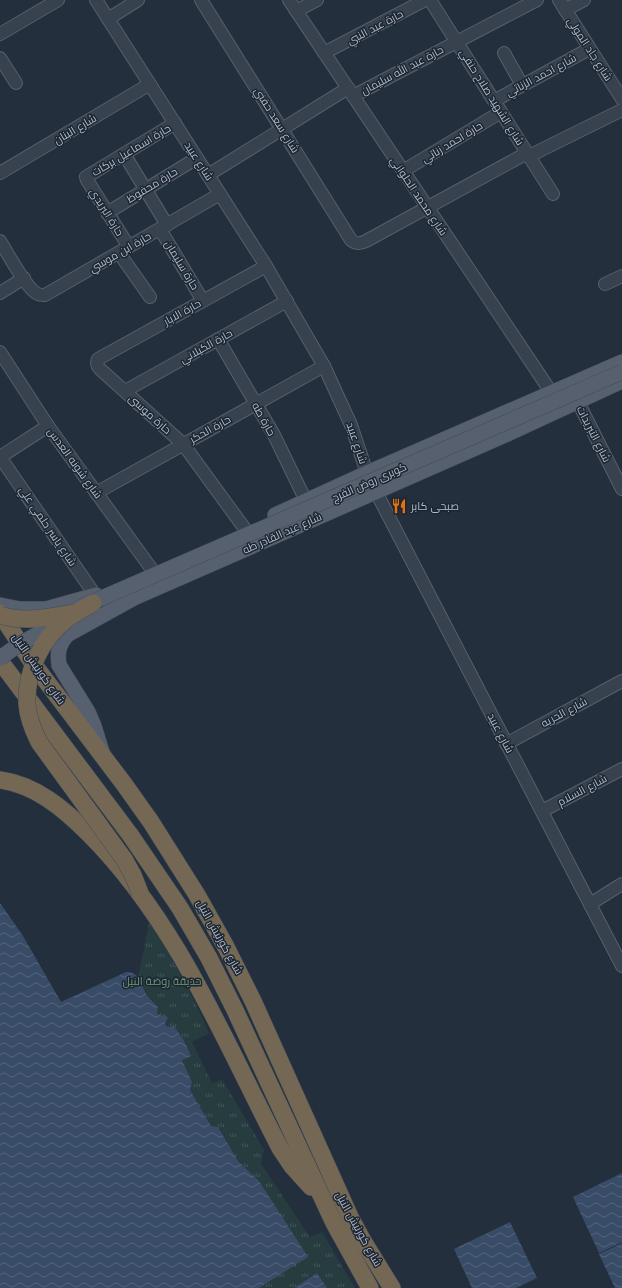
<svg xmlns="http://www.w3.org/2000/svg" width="622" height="1288" viewBox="0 0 622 1288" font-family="Helvetica,Cairo,sans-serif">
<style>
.grass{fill:url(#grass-tufts)}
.water{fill:url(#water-waves)}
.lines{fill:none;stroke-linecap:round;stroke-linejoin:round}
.minor-casing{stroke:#565f6c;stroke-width:14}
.major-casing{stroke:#414a57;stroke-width:16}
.highway-casing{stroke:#434c59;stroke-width:18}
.minor{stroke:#38414e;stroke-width:12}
.major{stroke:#56606e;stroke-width:15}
.highway{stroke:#746855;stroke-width:17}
.major-bridge-casing{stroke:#414a57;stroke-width:16;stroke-linecap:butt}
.highway-bridge-casing{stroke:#434c59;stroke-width:18;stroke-linecap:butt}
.major-bridge{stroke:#56606e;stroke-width:15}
.highway-bridge{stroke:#746855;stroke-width:17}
.labels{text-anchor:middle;stroke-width:3;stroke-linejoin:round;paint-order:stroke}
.street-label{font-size:11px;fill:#b4bcc9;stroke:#1d2633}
.poi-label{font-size:11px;fill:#b4bcc9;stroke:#1d2633;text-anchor:start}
.park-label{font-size:11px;fill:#6b9a76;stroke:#1d2633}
</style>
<defs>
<pattern id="grass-tufts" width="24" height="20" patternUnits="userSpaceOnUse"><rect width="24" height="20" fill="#263c3f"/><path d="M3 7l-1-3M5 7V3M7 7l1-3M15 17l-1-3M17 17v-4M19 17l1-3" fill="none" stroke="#435659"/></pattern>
<pattern id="water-waves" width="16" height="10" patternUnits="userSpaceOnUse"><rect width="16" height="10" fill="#394c67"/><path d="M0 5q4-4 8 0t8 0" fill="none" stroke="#53647b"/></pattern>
</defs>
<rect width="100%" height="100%" fill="#242f3e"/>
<path class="grass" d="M149,923c24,35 43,71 60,110l-17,9 20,41 10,-4 42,71 -3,14 49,73 12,-5 33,56h-28l-10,-15 -23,15h-35l48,-31 -48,-76 -21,-20 -20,-34 -7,-1 -21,-36 2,-8 -10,-22 6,-12 -8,-15 -7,-7 -5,1 -3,-4 3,-4c-6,-4 -13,-4 -10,-12l-11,-13 -9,-16z"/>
<g class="water">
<path d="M0,903l23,33 38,66 65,-30c14,-1 15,14 21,23 3,4 7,8 11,12l-1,4 1,3 5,2 2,-1 3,3 -3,5 1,3 5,1 3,-1c7,9 13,19 17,30l-9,4 10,22 -2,8 21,36 7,1 20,34 21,20 49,76 -49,31h-259z"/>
<polygon points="622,1173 622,1242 599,1253 573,1197"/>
<polygon points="510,1222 537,1278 516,1288 472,1288 454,1249"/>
<polygon points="622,1243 622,1288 615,1288 599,1254"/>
<polygon points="317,1273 327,1288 294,1288"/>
</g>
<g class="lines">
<g class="minor-casing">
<g id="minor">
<polyline points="96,0 266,266 324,366 351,425 367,473 376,492 622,966"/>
<path d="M201,0l150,240c5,4 9,4 15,1l161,-88"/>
<polyline points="289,0 551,392"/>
<polyline points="430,0 553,194"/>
<polyline points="559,0 622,99"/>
<polyline points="565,10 584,0"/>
<polyline points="296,11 317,0"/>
<polyline points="108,19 138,0"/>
<polyline points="0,34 58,0"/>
<polyline points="324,53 425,0"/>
<polyline points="504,53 522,85"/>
<polyline points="0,58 16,83"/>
<polyline points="353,96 537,0"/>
<polyline points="494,101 589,49"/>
<polyline points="124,154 167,225"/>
<polyline points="529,156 622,110"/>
<polyline points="403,171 501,112"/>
<polyline points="0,173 150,84"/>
<polyline points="208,175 348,88"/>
<polyline points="107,213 197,158"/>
<polyline points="160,229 203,301"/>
<path d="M0,241c7,11 27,49 38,53 1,1 6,1 7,1l175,-101"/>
<polyline points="129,247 87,180 86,177 175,123"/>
<polyline points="119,253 150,297"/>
<polyline points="605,284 622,276"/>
<polyline points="0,293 24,278"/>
<polyline points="218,339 274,435 306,501"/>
<polyline points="0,352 48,426 153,571"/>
<polyline points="125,391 287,301"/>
<polyline points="578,402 622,489"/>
<polyline points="0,457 95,595"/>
<polyline points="0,457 48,426"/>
<polyline points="96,493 324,366"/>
<path d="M245,529l-62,-85 -83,-75c-3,-3 -4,-5 -2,-10l168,-93"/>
<polyline points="506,744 622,681"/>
<polyline points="542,811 622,769"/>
<polyline points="590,904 622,884"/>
</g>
</g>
<g class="major-casing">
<g id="major">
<polyline points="275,515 367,473 622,362"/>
<polyline points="0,605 20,609 46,609 96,595"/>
<path d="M103,755l-9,-29 -6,-14 -29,-47c-2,-13 0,-21 8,-30l67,-37 369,-162 119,-55"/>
</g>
</g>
<g class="highway-casing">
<g id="highway">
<polyline points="0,613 34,665 124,784 151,822 197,895 226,947 253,1001 350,1217 363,1241 392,1288"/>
<polyline points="0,661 131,836 180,908 209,958 235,1010 334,1223 370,1288"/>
<path d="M0,780c36,5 64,29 89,54 88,88 135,206 191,314l12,18 19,21"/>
</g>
</g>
<use href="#minor" class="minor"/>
<use href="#major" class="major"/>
<use href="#highway" class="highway"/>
<g class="major-bridge-casing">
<g id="major-bridge">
<polyline points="81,607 622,372"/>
<polyline points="0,658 20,644 60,621"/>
</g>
</g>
<g class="highway-bridge-casing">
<g id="highway-bridge">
<path d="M93,603c-9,5 -18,10 -26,16 -26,20 -41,52 -40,85 1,14 6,26 12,38l85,117 9,16 7,18"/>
<path d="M0,615c24,8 51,2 75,-2"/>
</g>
</g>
<use href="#major-bridge" class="major-bridge"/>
<use href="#highway-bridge" class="highway-bridge"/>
</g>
<defs>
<g id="restaurant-bare" transform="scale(1.2)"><path d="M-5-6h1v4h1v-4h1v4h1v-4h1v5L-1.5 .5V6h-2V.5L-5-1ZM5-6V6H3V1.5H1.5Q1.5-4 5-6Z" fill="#e8710a" stroke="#1d2633" stroke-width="2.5" paint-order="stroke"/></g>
</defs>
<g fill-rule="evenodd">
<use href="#restaurant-bare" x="399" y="506"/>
</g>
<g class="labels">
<g class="street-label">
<text transform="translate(375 27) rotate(-28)" y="4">حارة عبد النبي</text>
<text transform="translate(590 49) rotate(57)" y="4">شارع جاد المولي</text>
<text transform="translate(402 70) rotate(-28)" y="4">حارة عبد الله سليمان</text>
<text transform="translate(541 75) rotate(-28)" y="4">شارع احمد الزناتي</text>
<text transform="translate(492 97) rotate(58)" y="4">شارع الشهيد صلاح حنفي</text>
<text transform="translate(277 120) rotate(58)" y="4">شارع سعد حفني</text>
<text transform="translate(75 129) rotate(-31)" y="4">شارع البنان</text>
<text transform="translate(452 142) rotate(-31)" y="4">حارة احمد زناتي</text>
<text transform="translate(131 150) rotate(-31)" y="4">حارة اسماعيل بركات</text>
<text transform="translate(199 161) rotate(57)" y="4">شارع عبيد</text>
<text transform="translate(152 185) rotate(-31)" y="4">حارة محفوظ</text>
<text transform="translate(419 196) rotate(56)" y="4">شارع محمد الحلواني</text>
<text transform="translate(107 212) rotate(58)" y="4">حارة البريدي</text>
<text transform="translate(120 252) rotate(-30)" y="4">حارة ابن موسي</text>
<text transform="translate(182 265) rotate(59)" y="4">حارة سليمان</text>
<text transform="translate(182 312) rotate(-29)" y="4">حارة الابار</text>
<text transform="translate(206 346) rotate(-29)" y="4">حارة الكيلاني</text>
<text transform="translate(150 414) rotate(42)" y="4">حارة موسى</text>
<text transform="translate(264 419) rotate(61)" y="4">حارة طه</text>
<text transform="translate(210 429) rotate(-29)" y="4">حارة الحكر</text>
<text transform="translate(594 434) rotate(63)" y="4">شارع التبريدات</text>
<text transform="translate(357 443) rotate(71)" y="4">شارع عبيد</text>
<text transform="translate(75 463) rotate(54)" y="4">شارع شونه العدس</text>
<text transform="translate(369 482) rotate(-24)" y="4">كوبرى روض الفرج</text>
<text transform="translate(48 526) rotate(56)" y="4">شارع ياسر حلمي علي</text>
<text transform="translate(282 533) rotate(-24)" y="4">شارع عبد القادر طه</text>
<text transform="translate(39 669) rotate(55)" y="4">شارع كورنيش النيل</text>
<text transform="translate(564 712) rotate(-28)" y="4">شارع الحريه</text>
<text transform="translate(501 733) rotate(62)" y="4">شارع عبيد</text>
<text transform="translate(582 790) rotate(-28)" y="4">شارع السلام</text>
<text transform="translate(220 937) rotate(61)" y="4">شارع كورنيش النيل</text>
<text transform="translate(359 1229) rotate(61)" y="4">شارع كورنيش النيل</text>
</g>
<g class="poi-label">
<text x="411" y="510">صبحى كابر</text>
</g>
<g class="park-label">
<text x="162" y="985">حديقة روضة النيل</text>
</g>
</g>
</svg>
